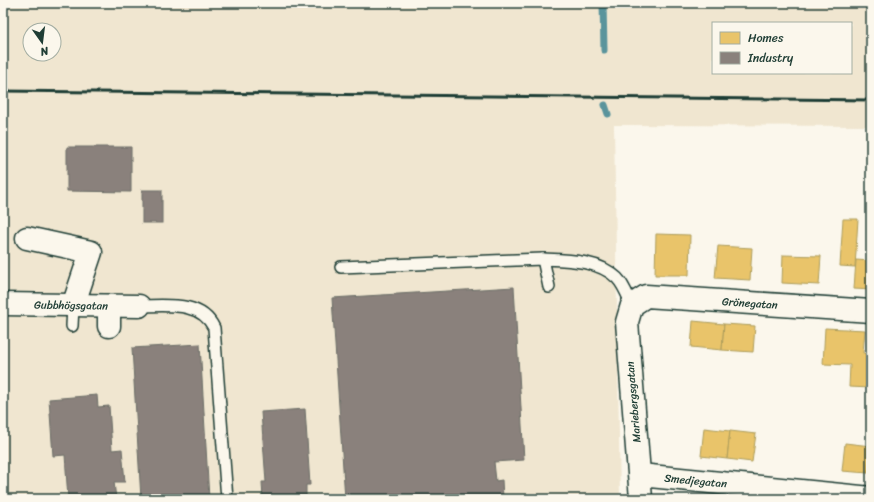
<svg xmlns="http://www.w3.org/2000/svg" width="874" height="502" viewBox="0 0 874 502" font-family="Sriracha,sans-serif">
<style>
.built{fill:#f0e6d0;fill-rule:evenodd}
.homes{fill:#e9c46a;stroke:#ac9c5a}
.industry{fill:#8a817c;stroke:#6a6d66}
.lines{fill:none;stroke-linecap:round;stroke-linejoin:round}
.stream{stroke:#5a949c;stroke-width:7}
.service-casing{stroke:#1f3d34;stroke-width:14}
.minor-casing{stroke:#1f3d34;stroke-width:25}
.service{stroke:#fbf7ec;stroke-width:11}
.minor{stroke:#fbf7ec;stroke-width:22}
.rail{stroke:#1f3d34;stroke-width:3}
.labels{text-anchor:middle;stroke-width:4;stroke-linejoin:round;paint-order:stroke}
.street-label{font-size:11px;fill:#1f3d34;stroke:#fbf7ec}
</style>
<rect width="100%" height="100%" fill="#fbf7ec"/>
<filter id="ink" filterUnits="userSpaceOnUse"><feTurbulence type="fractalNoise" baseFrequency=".025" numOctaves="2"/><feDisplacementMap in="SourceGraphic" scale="8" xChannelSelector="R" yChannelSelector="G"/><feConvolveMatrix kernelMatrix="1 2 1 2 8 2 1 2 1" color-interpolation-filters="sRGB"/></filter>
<g filter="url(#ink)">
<path class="built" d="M3,3h868v123l-257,-1 6,374h-617zM713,23h138v50h-138zM30,30h24v24h-24z"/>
<g class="homes">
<polygon points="843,219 858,219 855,267 840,266"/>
<polygon points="656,234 690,235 689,275 655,275"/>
<polygon points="718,246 752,248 750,280 715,278"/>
<polygon points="783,255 821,256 819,285 782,283"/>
<polygon points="856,260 871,261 871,290 854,289"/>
<polygon points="693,321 724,324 722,350 691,347"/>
<polygon points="724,324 755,326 753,352 722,350"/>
<polygon points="825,328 865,330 863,353 871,354 871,388 849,387 850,365 823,364"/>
<polygon points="704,428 730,431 727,459 701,456"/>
<polygon points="730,431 756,434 752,462 727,459"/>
<polygon points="845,443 871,446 868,473 842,471"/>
<polygon points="871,446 871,474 868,473"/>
</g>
<g class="industry">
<polygon points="67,147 131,147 131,192 67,191"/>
<rect x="142" y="190" width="20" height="33"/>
<polygon points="514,287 524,460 494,462 496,481 502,480 503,499 345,499 332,298"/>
<polygon points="200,344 209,499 141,499 132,348"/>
<polygon points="97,395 98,407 109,406 112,450 122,449 125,482 114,482 116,499 68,499 65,455 53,456 49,399"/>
<polygon points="305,409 310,485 306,485 306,499 263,499 262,482 266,482 261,412"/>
</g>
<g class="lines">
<g class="stream">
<polyline points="603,3 604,50"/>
<polyline points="605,105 608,114"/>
</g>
<g class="service-casing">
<g id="service">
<polyline points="543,259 549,287"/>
<path d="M341,267l202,-8c24,1 56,1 74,19 7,7 11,19 15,27"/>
<path d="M139,306c26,0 62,-6 75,22l13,171"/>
<polyline points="72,326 73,306"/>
</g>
</g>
<g class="minor-casing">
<g id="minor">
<polyline points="27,238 91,252 73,306"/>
<path id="s1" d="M3,304l136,2"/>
<polyline points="109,306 109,326"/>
<path id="s2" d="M640,475l231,23"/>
<path id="s3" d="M641,499l-14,-177 5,-17 14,-9 225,15"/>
</g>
</g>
<use href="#service" class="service"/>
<use href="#minor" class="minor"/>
<polyline class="rail" points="3,91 871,100"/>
</g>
</g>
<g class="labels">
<g class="street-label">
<text dy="4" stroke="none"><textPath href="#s3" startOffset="316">Grönegatan</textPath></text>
<text dy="4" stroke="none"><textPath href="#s1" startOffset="68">Gubbhögsgatan</textPath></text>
<text transform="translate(633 402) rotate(-95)" y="4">Mariebergsgatan</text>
<text dy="4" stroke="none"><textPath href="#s2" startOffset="56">Smedjegatan</textPath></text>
</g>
</g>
<rect width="874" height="502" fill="none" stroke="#fbf7ec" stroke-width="16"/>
<rect x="8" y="8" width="858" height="486" fill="none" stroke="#1f3d34" stroke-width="1.5" filter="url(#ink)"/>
<rect x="712" y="22" width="140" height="52" fill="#fbf7ec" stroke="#a3ada2"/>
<rect x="720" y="32" width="20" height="12" fill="#e9c46a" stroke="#a3ada2"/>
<text x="748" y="42" font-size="12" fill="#1f3d34">Homes</text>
<rect x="720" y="52" width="20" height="12" fill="#8a817c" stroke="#a3ada2"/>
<text x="748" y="62" font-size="12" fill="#1f3d34">Industry</text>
<g transform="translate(42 42) rotate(166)"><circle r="19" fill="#fbf7ec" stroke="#a3ada2"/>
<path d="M0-3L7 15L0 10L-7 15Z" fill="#1f3d34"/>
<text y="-6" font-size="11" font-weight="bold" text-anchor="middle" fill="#1f3d34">N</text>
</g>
</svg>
